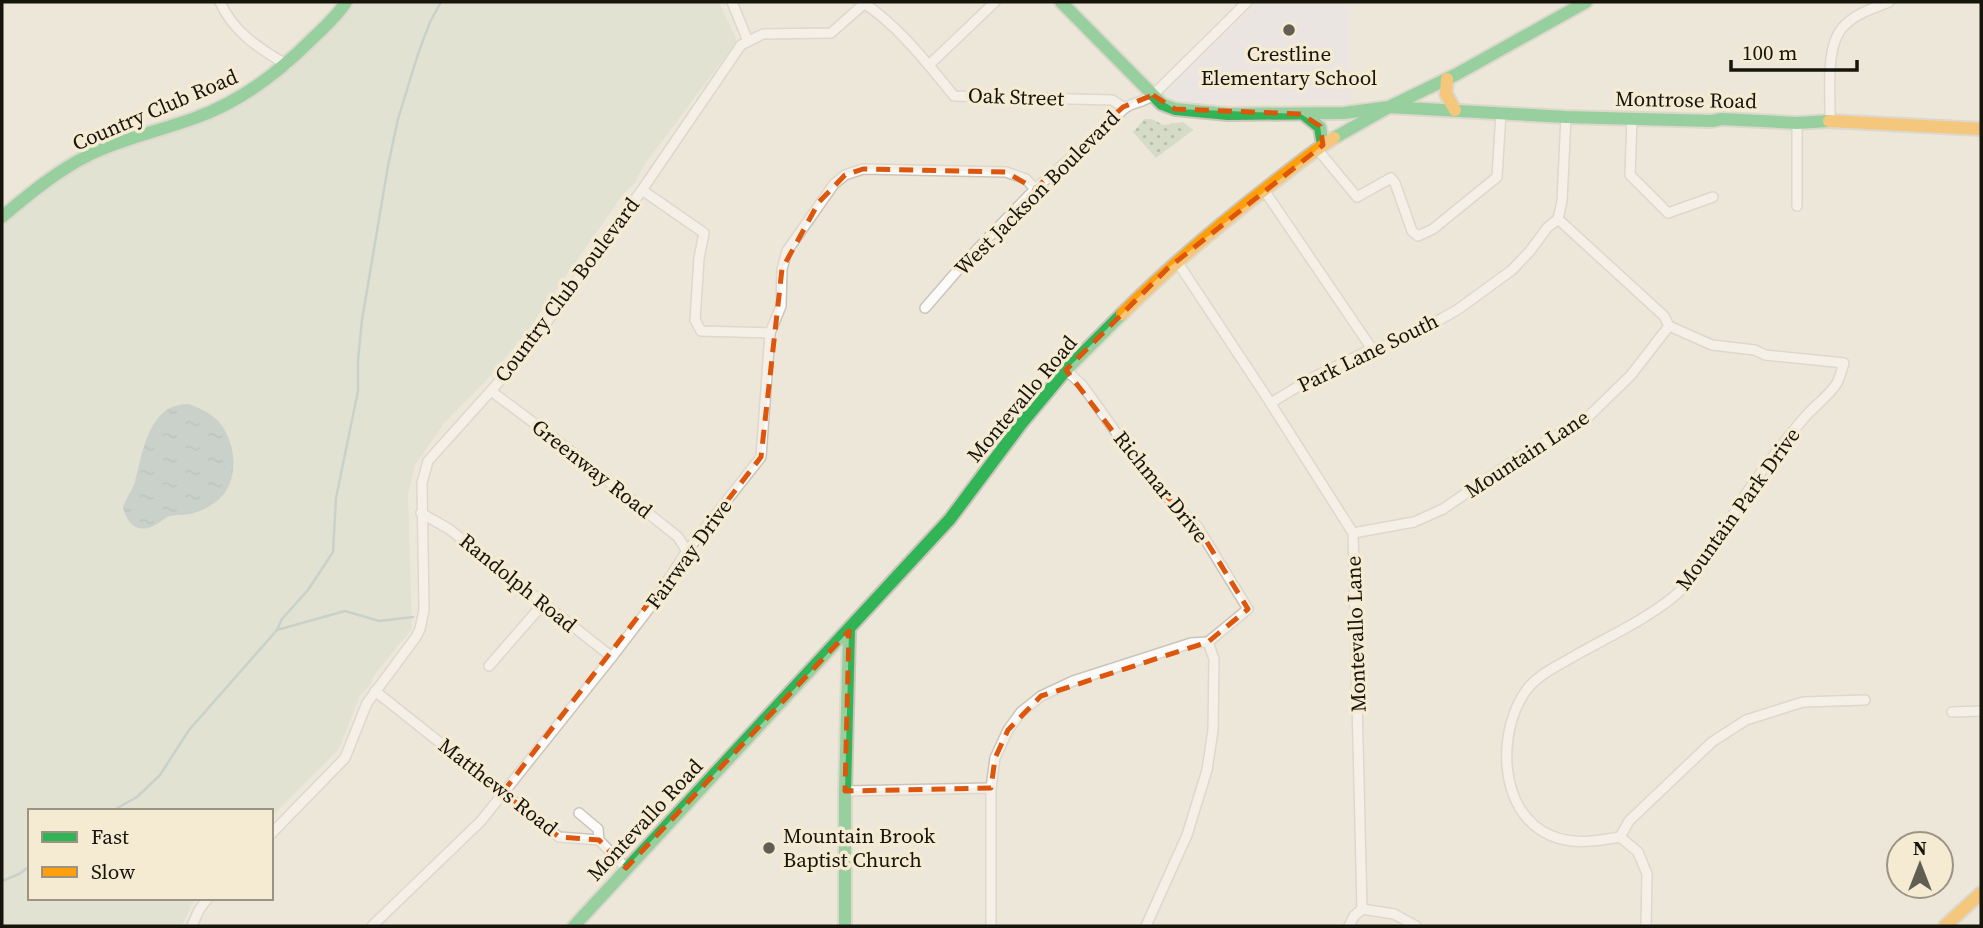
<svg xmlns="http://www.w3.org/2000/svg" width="1983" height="928" viewBox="0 0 1983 928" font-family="'Source Serif 4',serif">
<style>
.education{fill:#e6e2e8}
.grass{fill:#d5dbc7}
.park{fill:url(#park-dots)}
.water{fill:url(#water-ripples)}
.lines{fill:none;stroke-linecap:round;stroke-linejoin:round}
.stream{stroke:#9db7b6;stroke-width:2.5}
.street-casing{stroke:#cac5bb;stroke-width:12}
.fast-casing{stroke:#cac5bb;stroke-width:16}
.slow-casing{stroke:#cac5bb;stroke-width:16}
.street{stroke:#fcfbf9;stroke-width:9}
.fast{stroke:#30b455;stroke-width:12}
.slow{stroke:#ff9f0a;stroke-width:12}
.marked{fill:none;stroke:#de560c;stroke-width:5;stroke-dasharray:14 9;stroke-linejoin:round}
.poi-dot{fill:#625e53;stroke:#f5ead2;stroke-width:2.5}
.labels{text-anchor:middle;stroke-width:7;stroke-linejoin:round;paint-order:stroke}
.poi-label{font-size:21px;fill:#17140b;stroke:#f5ead2}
.street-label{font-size:21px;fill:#17140b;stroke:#f5ead2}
</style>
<defs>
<pattern id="park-dots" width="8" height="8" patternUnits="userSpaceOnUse" patternTransform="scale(1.75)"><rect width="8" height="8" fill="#d5dbc7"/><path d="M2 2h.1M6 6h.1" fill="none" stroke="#b6bbaa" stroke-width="1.8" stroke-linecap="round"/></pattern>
<pattern id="water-ripples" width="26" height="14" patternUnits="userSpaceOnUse" patternTransform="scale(1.75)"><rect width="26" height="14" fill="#9db7b6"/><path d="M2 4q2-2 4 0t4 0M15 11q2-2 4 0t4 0" fill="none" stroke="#869c9b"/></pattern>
</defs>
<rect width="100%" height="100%" fill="#ede7da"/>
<polygon class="education" points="1258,2 1349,2 1350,102 1186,102 1163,94"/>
<polygon class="grass" points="351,2 719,2 737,41 642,168 635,183 624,193 526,333 486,381 445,422 415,465 408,495 412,629 375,674 370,685 360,696 339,749 271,817 271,811 30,811 30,898 195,898 182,926 2,926 2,222 37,191 89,159 223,110"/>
<polygon class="park" points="1144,119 1152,119 1163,125 1183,122 1193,130 1156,158 1133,132"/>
<path class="water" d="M188,404c10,3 25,10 32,19 17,22 20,59 -3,78 -10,8 -22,13 -35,14 -5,0 -10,0 -15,2 -5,3 -9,7 -14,9 -17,8 -27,-4 -30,-19 3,-9 9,-16 12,-25 8,-29 13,-78 53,-78z"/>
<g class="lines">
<g class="stream">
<polyline points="277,630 345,611 379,621 413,617"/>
<polyline points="112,811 137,797 160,775 189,730 277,630 282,619 308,590 333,552 336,498 358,391 358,360 362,320 388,166 398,119 418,54 430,22 441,2"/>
<polyline points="2,881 19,874 30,866"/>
</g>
<g class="street-casing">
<g id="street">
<path d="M220,2c14,31 39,46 67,63"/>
<polyline points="732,2 748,41"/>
<path d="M862,2c35,22 66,62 92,94l158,4 11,7"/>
<polyline points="929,65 995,2"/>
<polyline points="1632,118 1630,175 1668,213 1713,197"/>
<path d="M1830,121c1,-27 -6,-77 15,-96 12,-12 29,-17 44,-23"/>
<polyline points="1797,123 1797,206"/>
<polyline points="1318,150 1357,197 1391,178 1395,183 1412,231 1418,236 1433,229 1497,177 1501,112"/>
<polyline points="642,190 704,233 699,258 695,320 701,331 770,333"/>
<polyline points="1264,190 1372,349"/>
<path d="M1558,219l106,97 5,10 43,19 43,5 10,5 79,8c-2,6 -4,14 -7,20 -8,13 -23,23 -33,35 -18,21 -36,44 -52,67 -24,34 -48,88 -80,113 -29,23 -64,39 -96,57 -16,10 -36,18 -48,33 -32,41 -31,126 24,148 22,9 45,5 68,1l18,15 9,22 -1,52"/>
<polyline points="1558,219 1562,201 1566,117"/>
<polyline points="1178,263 1264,393 1353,533 1362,909 1354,916 1349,926"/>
<path d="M925,308l39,-45 71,-74 80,-70c14,-20 21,-12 38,-24l94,-93"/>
<polyline points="491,391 554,438 678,537 687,551"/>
<polyline points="1271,403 1312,378 1372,349 1393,343 1423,329 1457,310 1512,270 1530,251 1547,228 1558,219"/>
<polyline points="421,513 449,529 612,657"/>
<polyline points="1353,533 1414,522 1443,509 1522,455 1587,418 1631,375 1669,326"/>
<polyline points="489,666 543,604"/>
<polyline points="375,691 559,837 599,840 626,868"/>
<polyline points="1952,712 1981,711"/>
<polyline points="845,791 991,788"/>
<polyline points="579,813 598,829 599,840"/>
<polyline points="271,834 345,758 367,703 416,637 420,629 424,610 422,483 428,461 523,355 642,190 741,45 763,34 831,33 865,3"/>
<polyline points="1620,837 1629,821 1712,742 1746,720 1803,702 1865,700"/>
<polyline points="1362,909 1394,914 1416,926"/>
<polyline points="192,926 199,910 208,898"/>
<polyline points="372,926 481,821 612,657 651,606 687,551 761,457 770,333 781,306 782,269 787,251 834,184 845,175 863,169 1006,172 1026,179 1035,189"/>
<polyline points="991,926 991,788 995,758 1008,730 1021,712 1041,696 1073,681 1191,643 1208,642 1248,609 1197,526 1150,480 1083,386 1066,370"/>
<polyline points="1146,926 1187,835 1207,770 1213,730 1214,659 1208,642"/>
</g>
</g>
<g class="fast-casing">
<g id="fast">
<polyline points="1061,2 1162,104 1175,109 1228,114 1344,113 1389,107 1566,117 1712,121 1722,119 1797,123 1829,121"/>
<polyline points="1306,116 1320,127 1323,145"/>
<polyline points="1334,138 1389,107 1457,74 1586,2"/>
<path d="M2,217c27,-23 55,-46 87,-62 34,-17 71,-24 106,-37 45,-16 82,-44 115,-77 13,-13 26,-23 36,-39"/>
<polyline points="574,926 950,519 1021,424 1066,370 1122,314"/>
<polyline points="845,926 845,791 849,631"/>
</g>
</g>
<g class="slow-casing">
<g id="slow">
<polyline points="1447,79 1446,94 1455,110"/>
<polyline points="1829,121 1981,129"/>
<path d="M1122,314c48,-48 98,-90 151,-131 20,-15 40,-32 61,-45"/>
<polyline points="1945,926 1981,893"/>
</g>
</g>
<use href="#street" class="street"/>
<use href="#fast" class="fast"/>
<use href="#slow" class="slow"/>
</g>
<path d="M0 0H1983V928H0ZM1153,95l22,14 126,5 19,12 3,19 -156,124 -101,101 84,110 47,46 51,83 -40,33 -167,54 -33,34 -13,28 -4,30 -146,3 4,-160 -223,237 -27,-28 -40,-3 -56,-45 258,-335 21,-188 37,-67 26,-27 18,-6 143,3 29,17 88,-82z" fill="#ede7da" fill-opacity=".55" fill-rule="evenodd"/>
<path class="marked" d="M1153,95l22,14 126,5 19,12 3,19 -156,124 -101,101 84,110 47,46 51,83 -40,33 -167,54 -33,34 -13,28 -4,30 -146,3 4,-160 -223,237 -27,-28 -40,-3 -56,-45 258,-335 21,-188 37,-67 26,-27 18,-6 143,3 29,17 88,-82z"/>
<g class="poi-dot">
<circle cx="1289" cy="30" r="7"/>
<circle cx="769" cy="848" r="7"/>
</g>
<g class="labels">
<g class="poi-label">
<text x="1289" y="61">Crestline<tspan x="1289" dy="24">Elementary School</tspan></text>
<text x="783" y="843" text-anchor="start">Mountain Brook<tspan x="783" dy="24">Baptist Church</tspan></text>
</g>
<g class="street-label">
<text transform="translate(1016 97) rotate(2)" y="7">Oak Street</text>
<text transform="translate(1686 100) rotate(1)" y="7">Montrose Road</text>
<text transform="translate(155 110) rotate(-23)" y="7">Country Club Road</text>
<text transform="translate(1037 193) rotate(-45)" y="7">West Jackson Boulevard</text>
<text transform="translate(567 290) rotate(-53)" y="7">Country Club Boulevard</text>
<text transform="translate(1368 353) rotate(-26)" y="7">Park Lane South</text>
<text transform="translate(1022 399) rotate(-50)" y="7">Montevallo Road</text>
<text transform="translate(1527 454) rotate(-33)" y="7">Mountain Lane</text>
<text transform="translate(592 469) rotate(38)" y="7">Greenway Road</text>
<text transform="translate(1161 487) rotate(51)" y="7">Richmar Drive</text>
<text transform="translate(1738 509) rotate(-54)" y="7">Mountain Park Drive</text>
<text transform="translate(689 554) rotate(-54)" y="7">Fairway Drive</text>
<text transform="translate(518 583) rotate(39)" y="7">Randolph Road</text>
<text transform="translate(1356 634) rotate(-92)" y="7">Montevallo Lane</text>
<text transform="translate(498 787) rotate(38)" y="7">Matthews Road</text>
<text transform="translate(645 820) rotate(-47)" y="7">Montevallo Road</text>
</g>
</g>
<rect width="1983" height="928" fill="none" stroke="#17140b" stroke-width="7"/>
<rect x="28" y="809" width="245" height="91" fill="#f5ead2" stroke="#9c9482" stroke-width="2"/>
<rect x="42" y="832" width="35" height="10" fill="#30b455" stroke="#9c9482" stroke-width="2"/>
<text x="91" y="844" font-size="21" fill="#17140b">Fast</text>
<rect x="42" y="867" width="35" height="10" fill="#ff9f0a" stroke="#9c9482" stroke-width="2"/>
<text x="91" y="879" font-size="21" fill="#17140b">Slow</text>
<g transform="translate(1920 865)"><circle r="33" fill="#f5ead2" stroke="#9c9482" stroke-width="2"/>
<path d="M0-5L12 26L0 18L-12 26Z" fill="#625e53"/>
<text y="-10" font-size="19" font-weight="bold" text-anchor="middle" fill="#17140b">N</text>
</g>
<path d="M1731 60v10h126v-10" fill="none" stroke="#17140b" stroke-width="3.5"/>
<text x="1742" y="60" font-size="21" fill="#17140b" stroke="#f5ead2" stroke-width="5" paint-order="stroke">100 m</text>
</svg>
